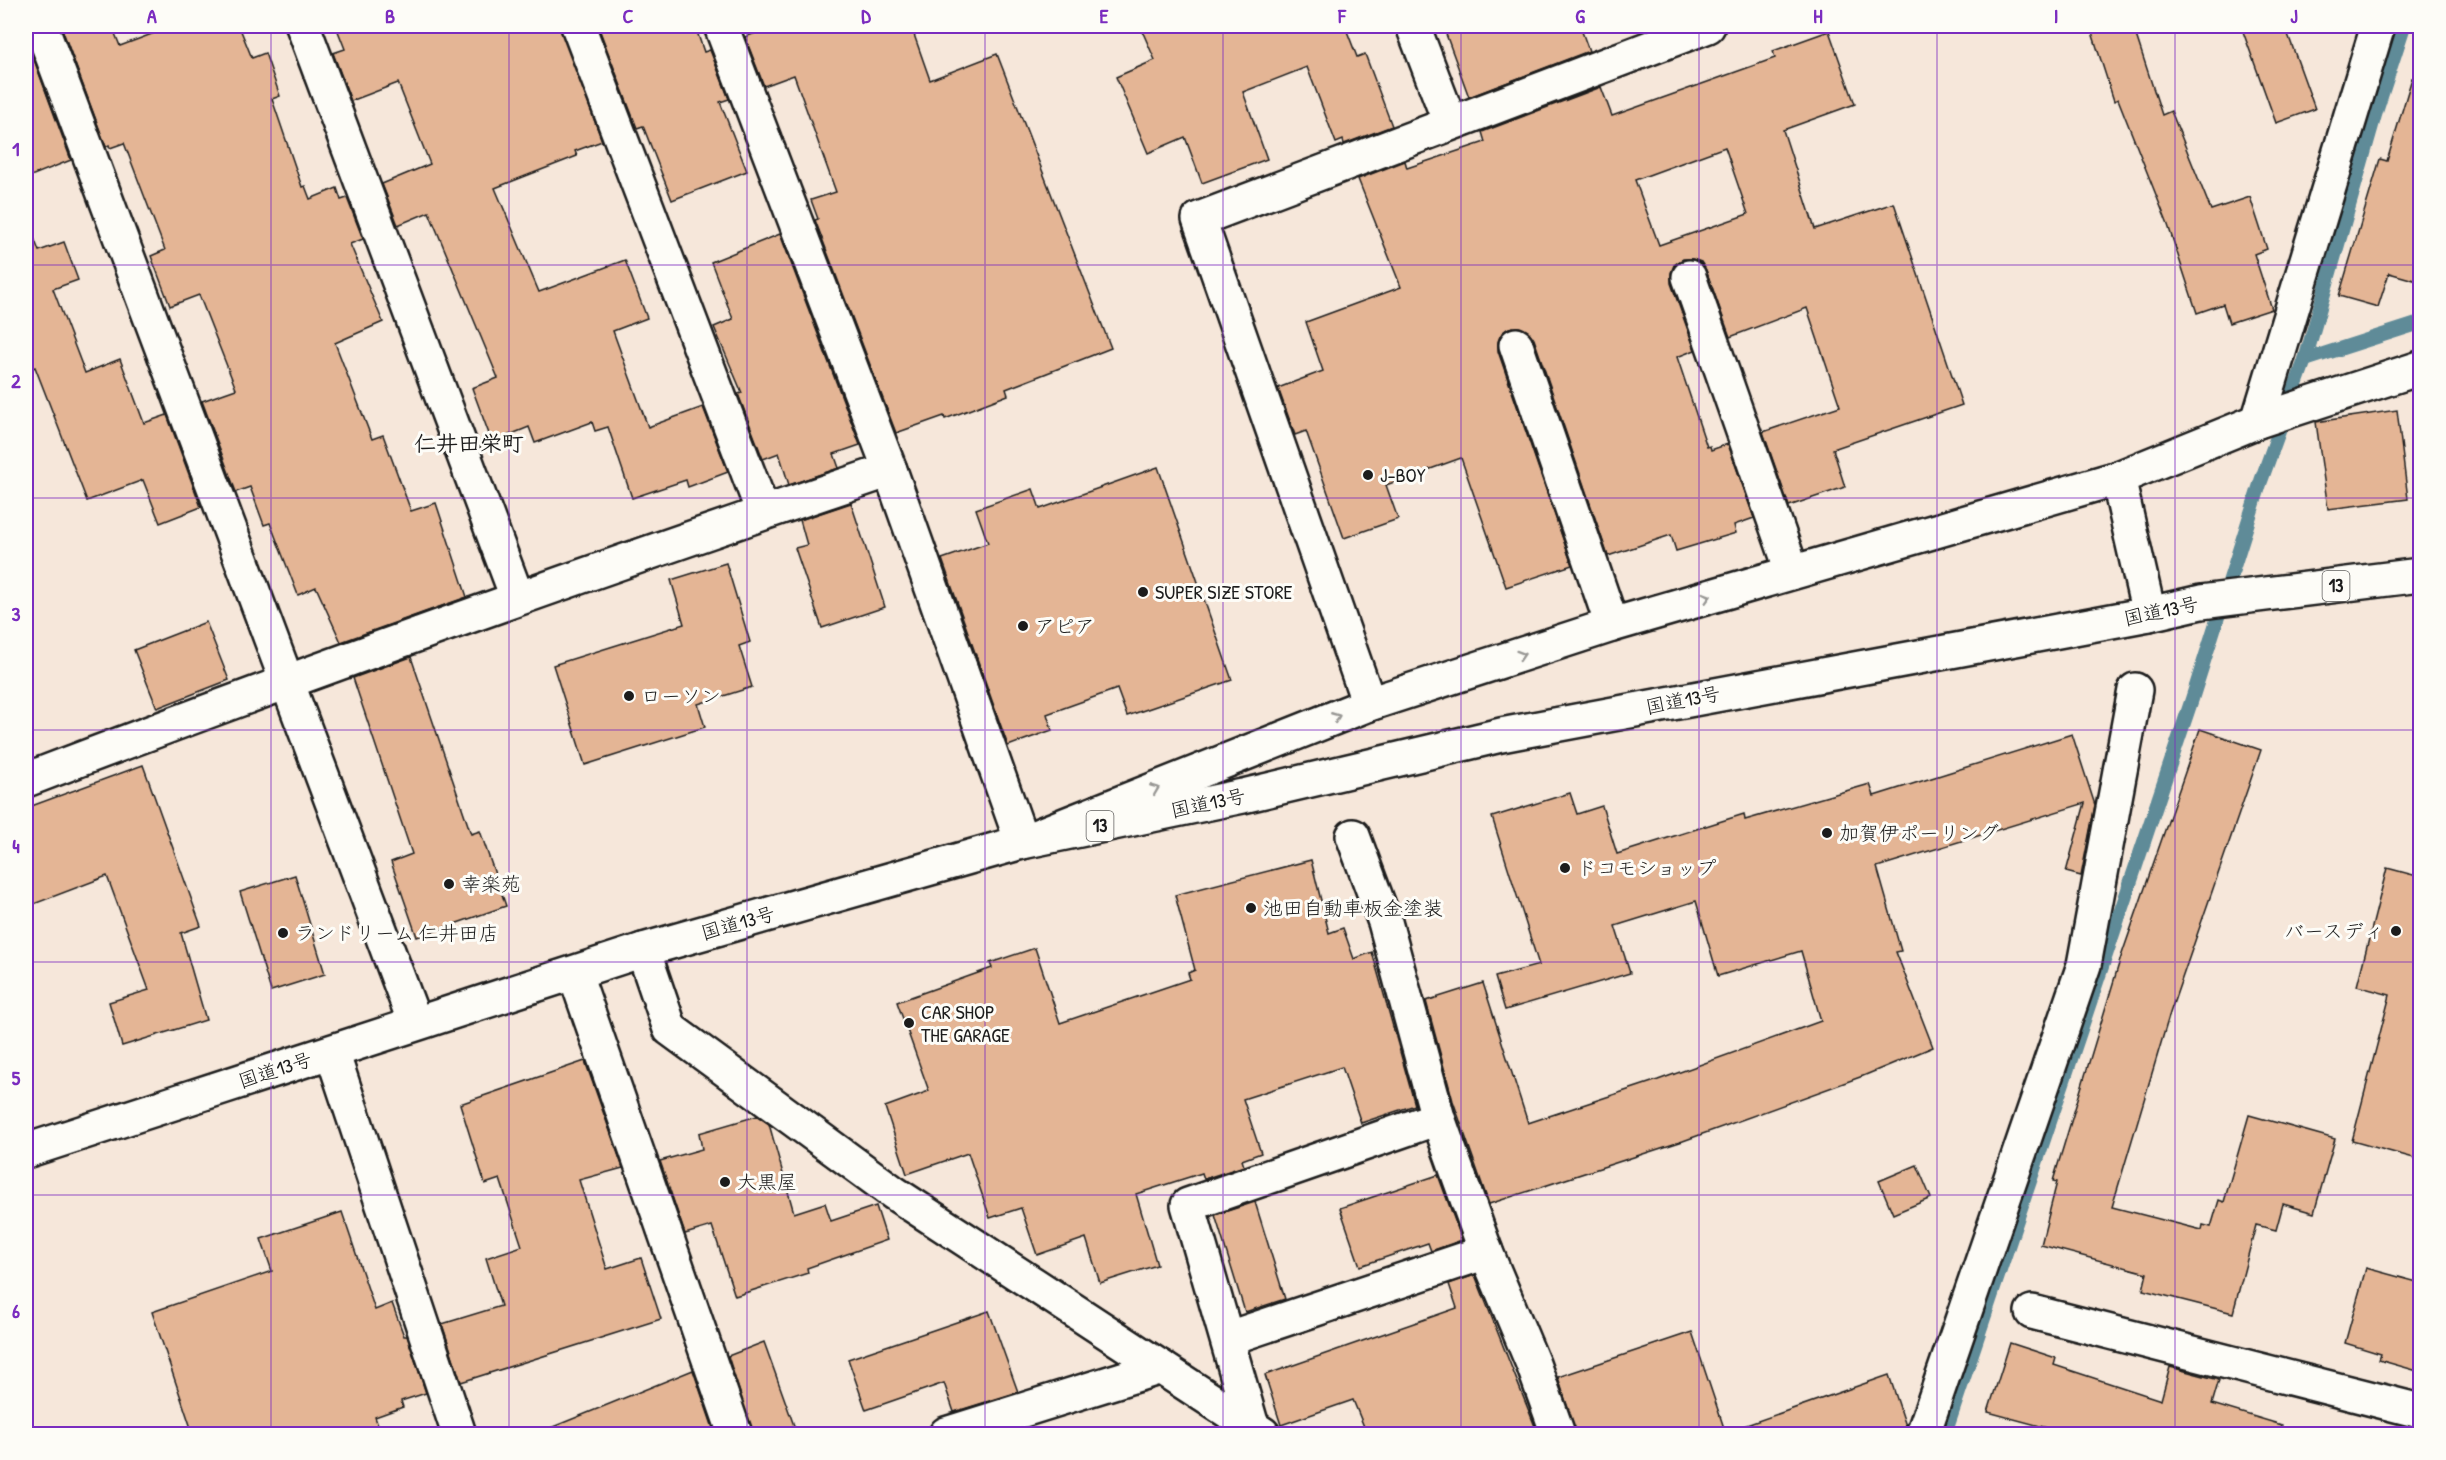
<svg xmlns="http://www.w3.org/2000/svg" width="2446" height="1460" viewBox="0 0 2446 1460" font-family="'Patrick Hand','Klee One',sans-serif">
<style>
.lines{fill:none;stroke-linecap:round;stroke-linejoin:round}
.stream{stroke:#5e8b98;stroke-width:14}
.building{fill:#e4b595;stroke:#1c1c1c;stroke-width:1.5;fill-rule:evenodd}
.minor-casing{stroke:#1c1c1c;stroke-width:38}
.highway-casing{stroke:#1c1c1c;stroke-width:38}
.minor{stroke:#fdfcf7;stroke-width:33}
.highway{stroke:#fdfcf7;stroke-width:33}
.oneway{stroke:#989794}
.grid{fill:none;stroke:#7b2cbf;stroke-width:1.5;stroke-opacity:0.55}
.poi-dot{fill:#1c1c1c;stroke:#fdfcf7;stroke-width:2}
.labels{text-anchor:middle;stroke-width:6;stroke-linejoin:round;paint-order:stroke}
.shield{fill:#fdfcf7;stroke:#605f5e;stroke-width:1.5}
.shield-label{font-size:18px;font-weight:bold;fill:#1c1c1c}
.poi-label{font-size:20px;fill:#1c1c1c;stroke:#fdfcf7;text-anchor:start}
.street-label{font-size:20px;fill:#1c1c1c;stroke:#fdfcf7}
.quarter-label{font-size:22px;font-weight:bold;fill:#1c1c1c;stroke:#fdfcf7}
.neatline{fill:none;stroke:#7b2cbf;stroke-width:2}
.grid-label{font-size:20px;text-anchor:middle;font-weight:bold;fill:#7b2cbf}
</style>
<rect width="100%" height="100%" fill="#f6e7da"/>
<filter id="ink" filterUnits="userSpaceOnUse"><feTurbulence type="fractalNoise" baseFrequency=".0167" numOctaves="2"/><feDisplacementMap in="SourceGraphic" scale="12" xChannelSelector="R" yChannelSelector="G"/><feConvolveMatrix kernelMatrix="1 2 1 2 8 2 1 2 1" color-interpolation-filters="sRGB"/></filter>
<g filter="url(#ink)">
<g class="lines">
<g class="stream">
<polyline points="2305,360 2420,323"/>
<polyline points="1945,1434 2192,699 2261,481 2305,360 2375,115 2404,26"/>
</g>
</g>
<g class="building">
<polygon points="61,26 112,26 120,46 173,26 239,26 252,58 265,53 280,96 272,99 302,187 305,186 310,199 337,188 341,200 347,198 363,239 350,244 383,322 335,343 372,439 383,435 411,511 436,503 467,597 341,642 316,587 298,595 270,523 264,525 250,487 236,492 202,401 236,389 199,295 170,306 151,256 165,250 124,143 110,148 109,145 106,147"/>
<polygon points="336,26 560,26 602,141 575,151 577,156 495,188 539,292 625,260 647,318 613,331 648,427 703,407 728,472 688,487 686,480 632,498 608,427 595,431 592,422 535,443 529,427 492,442 472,388 498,378 429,212 398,225 382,184 430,164 398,83 351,101 333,53 345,49"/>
<polygon points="598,26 695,26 704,52 710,50 729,99 720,102 747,171 672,200 643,126 637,128"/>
<polygon points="775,26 911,26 930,80 997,54 1111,348 1006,389 1008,395 945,419 944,416 896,433 815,220 818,219 811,200 836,192 794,75 764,86 745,37"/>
<polygon points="1140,26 1345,26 1357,57 1365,54 1392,126 1344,144 1343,140 1336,143 1307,67 1243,92 1267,159 1202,183 1185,137 1148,153 1116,77 1155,60"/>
<polygon points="1443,26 1580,26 1589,51 1469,97"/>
<polygon points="2090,26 2133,26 2162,115 2171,111 2211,210 2250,197 2267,249 2254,254 2272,309 2229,323 2223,304 2197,313 2168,225 2118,99 2114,101"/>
<polygon points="2241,26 2285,26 2315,109 2276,123"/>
<path d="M1829,31l26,73 -72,26 32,99 79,-26 68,202 -129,44 12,38 -56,19 -26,-74 77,-26 -33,-98 -77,29 -24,-67 -5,-8 -9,-3h-9l-9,6 -3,8v10l24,67 -18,7 30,90 3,-1 1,4 17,-6 26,74 -20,7 2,8 -60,18 -5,-16 -63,21 -74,-217 -6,-8 -9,-4 -10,1 -7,5 -4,9v9l74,214 -66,22 -45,-129 -75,27 12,34 -54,19 -38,-107 -11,4 -17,-47 45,-17 -17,-49 95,-35 -43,-108 47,-18 2,7 78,-26 -3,-10 119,-45 11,29 163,-58 -2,-7zM1725,147l23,67 -89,31 -24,-65z"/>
<polygon points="26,38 71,160 26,178"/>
<polygon points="2412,78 2421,80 2421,282 2389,273 2378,307 2339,296 2380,159 2387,161"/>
<polygon points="29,225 39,251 64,242 78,280 53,289 85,373 120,359 144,423 167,415 201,507 160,523 143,480 87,501 35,367 26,371 26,226"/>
<polygon points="780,234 860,445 834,454 839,468 789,485 779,453 763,459 738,394 742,393 714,327 733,319 711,262"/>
<polygon points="2397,410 2408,499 2328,509 2316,422"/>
<polygon points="1158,467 1232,680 1127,716 1117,689 1047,714 1052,730 1008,746 942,559 988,543 976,509 1033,489 1040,509"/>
<polygon points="851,503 885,607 822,628 795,548 807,545 800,520"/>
<polygon points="726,563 750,642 739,646 752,687 698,704 705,727 585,765 553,665 684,624 671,580"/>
<polygon points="206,622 229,680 157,708 134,650"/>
<polygon points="411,657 471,834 480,831 506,906 417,937 391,862 412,854 353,678"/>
<polygon points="2200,729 2261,750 2170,1013 2112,1207 2202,1230 2203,1225 2211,1227 2219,1200 2224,1202 2249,1115 2335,1139 2314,1213 2283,1204 2276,1230 2256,1225 2233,1313 2143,1290 2147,1273 2041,1245 2057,1182 2053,1181 2121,957"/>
<polygon points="2072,734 2095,805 2081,876 2066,872 2085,803 1877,867 1901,951 1896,952 1933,1047 1863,1076 1683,1141 1489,1204 1453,1101 1426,1001 1483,983 1528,1123 1658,1080 1821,1021 1801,951 1718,976 1696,901 1615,926 1630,973 1505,1010 1495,977 1539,965 1492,817 1570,793 1577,814 1602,806 1617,854 1744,814 1745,820 1870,784 1874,796"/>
<polygon points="143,765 201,926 181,933 206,1020 122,1046 109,1002 149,990 107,876 26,907 26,808"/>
<polygon points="1311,860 1329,933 1343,928 1354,959 1372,952 1415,1105 1361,1123 1342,1067 1243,1099 1261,1153 1242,1160 1244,1166 1204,1179 1202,1173 1136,1194 1157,1265 1100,1283 1086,1238 1037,1255 1021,1208 990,1218 968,1153 907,1174 885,1107 929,1091 897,1002 992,968 990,963 1035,948 1060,1023 1190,979 1188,973 1195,970 1175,895"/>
<polygon points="2387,868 2421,877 2421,1160 2352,1141 2390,995 2357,986"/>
<polygon points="295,875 325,974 271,991 240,892"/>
<polygon points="585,1061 623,1168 579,1180 607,1269 641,1258 661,1319 461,1382 442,1324 501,1306 486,1258 522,1246 500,1179 485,1184 460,1104"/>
<polygon points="757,1116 769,1124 794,1213 825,1203 831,1221 876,1206 887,1240 807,1268 808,1273 735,1296 712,1226 685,1234 660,1161 702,1149 699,1133"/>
<polygon points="1917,1165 1931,1198 1893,1214 1879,1181"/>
<polygon points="1438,1175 1462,1240 1431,1251 1428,1243 1360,1266 1340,1208"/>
<polygon points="1255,1202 1285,1299 1245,1312 1215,1215"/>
<polygon points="342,1212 375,1310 392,1303 404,1336 407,1336 426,1393 401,1401 403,1407 375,1417 381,1434 193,1434 152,1312 272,1271 261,1239"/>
<polygon points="2366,1268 2421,1283 2421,1372 2379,1360 2381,1354 2345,1343"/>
<polygon points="1475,1275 1538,1434 1367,1434 1353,1400 1281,1425 1265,1375 1457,1308 1449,1284"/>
<polygon points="989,1311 1018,1392 954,1412 944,1383 866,1410 848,1359"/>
<polygon points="1692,1332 1726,1434 1576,1434 1558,1377"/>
<polygon points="764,1342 797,1434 753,1434 728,1356"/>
<polygon points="2010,1343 2056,1358 2054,1365 2161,1400 2170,1367 2219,1380 2212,1404 2282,1425 2281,1434 2070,1434 1988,1412"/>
<polygon points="693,1370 715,1434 538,1434 538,1433"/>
<polygon points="1889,1375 1906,1426 1905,1434 1736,1434 1735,1429"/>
<polygon points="1031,1427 1033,1434 1007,1434"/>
</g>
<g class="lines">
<g class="minor-casing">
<g id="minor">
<polyline points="41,26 415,1023"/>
<polyline points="303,26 517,597"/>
<polyline points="578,26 763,512"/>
<polyline points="721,26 890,470 1022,842 1369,704 1612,625 2118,478"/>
<polyline points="1413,26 1450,123"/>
<polyline points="1689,277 1792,571"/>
<polyline points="1516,345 1612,625"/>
<polyline points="2258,421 2378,26"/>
<polyline points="2149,614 2118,478 2258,421 2420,368"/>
<polyline points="1369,704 1199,219 1708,26"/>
<path d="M26,780c286,-110 574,-212 864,-310"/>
<polyline points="1353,836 1385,922 1438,1118 1486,1252 1533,1364 1558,1434"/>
<polyline points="643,950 670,1029 894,1193 1263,1434"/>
<polyline points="575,974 735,1434"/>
<polyline points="332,1052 459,1434"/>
<polyline points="2032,1312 2420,1411"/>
<polyline points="1229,1338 1486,1252"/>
<polyline points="1252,1426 1188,1205 1438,1118"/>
<polyline points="946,1434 1161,1367"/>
<polyline points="1923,1434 2084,965 2135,690"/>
</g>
</g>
<g class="highway-casing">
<polyline id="highway" points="26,1151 643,950 1022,842 1243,796 1501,735 2149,614 2201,602 2420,575"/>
</g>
<use href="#minor" class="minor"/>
<use href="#highway" class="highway"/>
</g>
<defs><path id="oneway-chevron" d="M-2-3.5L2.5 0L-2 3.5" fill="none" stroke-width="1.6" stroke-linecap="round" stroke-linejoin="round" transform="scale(1.5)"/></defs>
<g class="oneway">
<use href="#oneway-chevron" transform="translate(1707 597) rotate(-16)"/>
<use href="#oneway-chevron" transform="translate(1521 655) rotate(-18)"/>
<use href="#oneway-chevron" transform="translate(1336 717) rotate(-22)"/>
<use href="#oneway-chevron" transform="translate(1155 789) rotate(-22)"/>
</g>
</g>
<path class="grid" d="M271,26v1408M509,26v1408M747,26v1408M985,26v1408M1223,26v1408M1461,26v1408M1699,26v1408M1937,26v1408M2175,26v1408M26,265h2394M26,498h2394M26,730h2394M26,962h2394M26,1195h2394"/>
<g class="poi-dot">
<circle cx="1368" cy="475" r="6"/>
<circle cx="1143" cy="592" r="6"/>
<circle cx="1023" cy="626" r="6"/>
<circle cx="629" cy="696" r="6"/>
<circle cx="1827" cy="833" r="6"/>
<circle cx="1565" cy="868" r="6"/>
<circle cx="449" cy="884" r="6"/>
<circle cx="1251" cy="908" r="6"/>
<circle cx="2396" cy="931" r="6"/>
<circle cx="283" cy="933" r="6"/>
<circle cx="909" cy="1023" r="6"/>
<circle cx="725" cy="1182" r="6"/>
</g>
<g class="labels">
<g class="shield">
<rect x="2322.5" y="571" width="27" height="30" rx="4.5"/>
<rect x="1086.5" y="811" width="27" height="30" rx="4.5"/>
</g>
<g class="shield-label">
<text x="2336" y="592">13</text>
<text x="1100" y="832">13</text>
</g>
<g class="poi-label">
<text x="1380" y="482">J-BOY</text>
<text x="1155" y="599">SUPER SIZE STORE</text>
<text x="1035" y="633">アピア</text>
<text x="641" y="703">ローソン</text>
<text x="1839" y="840">加賀伊ポーリング</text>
<text x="1577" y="875">ドコモショップ</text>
<text x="461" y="891">幸楽苑</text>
<text x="1263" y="915">池田自動車板金塗装</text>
<text x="2384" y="938" text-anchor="end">バースディ</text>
<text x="295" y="940">ランドリーム 仁井田店</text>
<text x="921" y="1019">CAR SHOP<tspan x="921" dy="23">THE GARAGE</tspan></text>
<text x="737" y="1189">大黒屋</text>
</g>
<g class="street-label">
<text transform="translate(2161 611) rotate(-12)" y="7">国道13号</text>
<text transform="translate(1683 700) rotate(-11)" y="7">国道13号</text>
<text transform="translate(1208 803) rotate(-12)" y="7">国道13号</text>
<text transform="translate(738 923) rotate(-16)" y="7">国道13号</text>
<text transform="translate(275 1070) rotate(-18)" y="7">国道13号</text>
</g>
<g class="quarter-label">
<text x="469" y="451">仁井田栄町</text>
</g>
</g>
<rect width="2446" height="1460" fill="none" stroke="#fdfcf7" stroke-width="66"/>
<rect x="33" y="33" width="2380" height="1394" class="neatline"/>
<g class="grid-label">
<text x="152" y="23">A</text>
<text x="390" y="23">B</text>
<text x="628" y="23">C</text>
<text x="866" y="23">D</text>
<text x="1104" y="23">E</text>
<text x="1342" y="23">F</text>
<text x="1580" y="23">G</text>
<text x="1818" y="23">H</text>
<text x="2056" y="23">I</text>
<text x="2294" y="23">J</text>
<text x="16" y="156">1</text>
<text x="16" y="388">2</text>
<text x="16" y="621">3</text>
<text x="16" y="853">4</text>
<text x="16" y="1085">5</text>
<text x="16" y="1318">6</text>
</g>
</svg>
